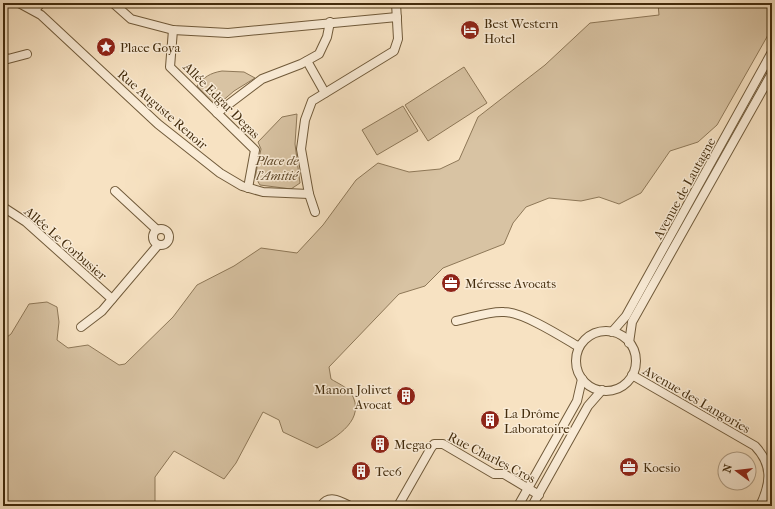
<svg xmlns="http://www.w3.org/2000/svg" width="775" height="509" viewBox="0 0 775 509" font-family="'IM FELL French Canon',serif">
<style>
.green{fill:#d8c3a3;stroke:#8e7858}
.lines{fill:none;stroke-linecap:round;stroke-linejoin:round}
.minor-casing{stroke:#705a3a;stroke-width:10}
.minor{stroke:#faecd7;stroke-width:8}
.labels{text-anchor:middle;stroke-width:3;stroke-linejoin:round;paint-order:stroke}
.poi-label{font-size:13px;fill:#432c0d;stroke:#faecd7;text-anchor:start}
.street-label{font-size:13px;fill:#432c0d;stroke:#faecd7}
.park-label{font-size:13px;font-style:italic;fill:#614a2b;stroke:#faecd7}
</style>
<rect width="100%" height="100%" fill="#f7e2c2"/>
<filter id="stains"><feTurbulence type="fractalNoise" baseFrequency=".005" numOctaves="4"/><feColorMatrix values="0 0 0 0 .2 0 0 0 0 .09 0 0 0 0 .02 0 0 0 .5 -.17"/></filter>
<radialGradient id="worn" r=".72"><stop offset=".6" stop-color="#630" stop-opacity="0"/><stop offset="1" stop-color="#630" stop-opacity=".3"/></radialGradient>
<g class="green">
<path d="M658,3h114v25l-55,97 -19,17 -28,9 -29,42 -22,11 -20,-7 -18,4 -32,-3 -23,9 -13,16 -9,21 -61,24 -18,18 -26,8 -70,73 2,12c6,4 16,8 20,14 16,26 -14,44 -34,55l-34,-16 -4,-12 -16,-8 -27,51 -12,16 -50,-28 -19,26v29h-152v-166l8,-6 18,-30 18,-2 10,5 2,15 -2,18 11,8 20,-3 31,20 6,-1 48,-47 24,-32 37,-19 27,-18 36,5 26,-28 33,-45 22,-17 31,9 31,-3 19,-9 19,-43 67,-52 45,-42 69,-8z"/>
<polygon points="464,67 487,103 428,141 405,105"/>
<path d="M222,71l22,1 11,6 -21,13 -14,12h-7l-16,-17c7,-9 13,-13 25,-15z"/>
<polygon points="403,106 418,131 377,155 362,130"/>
<polygon points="297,114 295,144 300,183 291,189 260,185 255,177 261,149 258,142 282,117"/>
</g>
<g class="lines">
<g class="minor-casing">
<g id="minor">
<polyline points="19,3 41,15 158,124 220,173 242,186 263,192 309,194"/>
<polyline points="113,3 131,19 173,30 228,33 397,17"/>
<polyline points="35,10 41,3"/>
<polyline points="173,30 170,67 255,150 248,188"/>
<polyline points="3,57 8,59 27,54"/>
<polyline points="307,61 325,93"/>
<polyline points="217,113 262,79 301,64 319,54 327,37 330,22"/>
<polyline points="115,191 156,229"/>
<polyline points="3,207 26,222 112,299"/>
<polyline points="315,212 309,194 301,149 305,120 312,101 394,51 398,39 396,3"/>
<circle cx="161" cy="237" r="8"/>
<path d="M456,321c15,-3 33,-10 48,-9 19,0 58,25 75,35"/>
<polyline points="81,327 102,311 158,245"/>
<circle cx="606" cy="361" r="30"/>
<polyline points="612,332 626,316 772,52"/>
<polyline points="629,343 632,322 772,73"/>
<path d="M632,375l123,71c18,19 16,37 5,60"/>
<path d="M321,506c8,-12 19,-5 29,0"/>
<polyline points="398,506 431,448 434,444 443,444 494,474 504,474 539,495"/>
<polyline points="518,506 577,401 582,379"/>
<polyline points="532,506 588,406 602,390"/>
</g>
</g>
<use href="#minor" class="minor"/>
</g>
<defs>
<g id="hotel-disc" transform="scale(1)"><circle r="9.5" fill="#8f2418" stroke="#faecd7"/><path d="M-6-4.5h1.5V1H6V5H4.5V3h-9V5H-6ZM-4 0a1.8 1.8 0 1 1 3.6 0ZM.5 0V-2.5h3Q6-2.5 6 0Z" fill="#fff"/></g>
<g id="sight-disc" transform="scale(1)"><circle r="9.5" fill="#8f2418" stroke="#faecd7"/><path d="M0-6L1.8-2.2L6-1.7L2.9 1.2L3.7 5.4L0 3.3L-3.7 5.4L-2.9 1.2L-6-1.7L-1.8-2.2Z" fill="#fff"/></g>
<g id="office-disc" transform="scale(1)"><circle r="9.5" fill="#8f2418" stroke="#faecd7"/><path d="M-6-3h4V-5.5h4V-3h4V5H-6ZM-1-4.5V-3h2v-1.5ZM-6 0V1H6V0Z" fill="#fff"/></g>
<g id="building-disc" transform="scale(1)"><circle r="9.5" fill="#8f2418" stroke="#faecd7"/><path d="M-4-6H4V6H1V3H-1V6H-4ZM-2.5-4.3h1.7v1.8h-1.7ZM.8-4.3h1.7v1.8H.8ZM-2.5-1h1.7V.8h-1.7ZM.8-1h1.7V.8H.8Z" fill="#fff"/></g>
</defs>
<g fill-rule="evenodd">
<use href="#hotel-disc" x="470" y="30"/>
<use href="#sight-disc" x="106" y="47"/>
<use href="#office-disc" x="451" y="283"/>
<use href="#building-disc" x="406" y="396"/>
<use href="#building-disc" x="490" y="420"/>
<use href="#building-disc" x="380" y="444"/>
<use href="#office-disc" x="629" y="467"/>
<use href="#building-disc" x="361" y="471"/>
</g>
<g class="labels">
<g class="poi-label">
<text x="484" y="28">Best Western<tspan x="484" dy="15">Hotel</tspan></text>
<text x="120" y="52">Place Goya</text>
<text x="465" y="288">Méresse Avocats</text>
<text x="392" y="394" text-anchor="end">Manon Jolivet<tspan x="392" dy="15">Avocat</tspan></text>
<text x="504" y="418">La Drôme<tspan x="504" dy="15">Laboratoire</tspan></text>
<text x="394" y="449">Megao</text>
<text x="643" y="472">Koesio</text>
<text x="375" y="476">Tec6</text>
</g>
<g class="street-label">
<text transform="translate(222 100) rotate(45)" y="5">Allée Edgar Degas</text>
<text transform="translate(163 109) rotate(41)" y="5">Rue Auguste Renoir</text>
<text transform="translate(684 188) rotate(-61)" y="5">Avenue de Lautagne</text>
<text transform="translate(66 243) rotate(41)" y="5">Allée Le Corbusier</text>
<text transform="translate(697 399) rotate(30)" y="5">Avenue des Langories</text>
<text transform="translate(492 457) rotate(27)" y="5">Rue Charles Cros</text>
</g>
<g class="park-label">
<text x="277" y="165">Place de<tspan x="277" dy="15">l'Amitié</tspan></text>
</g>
</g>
<rect width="775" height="509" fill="none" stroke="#f7e2c2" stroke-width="16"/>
<rect x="4" y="4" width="767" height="501" fill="none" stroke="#432c0d" stroke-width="2"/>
<rect x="8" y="8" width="759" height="493" fill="none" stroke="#432c0d"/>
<g transform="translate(737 471) rotate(285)"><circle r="19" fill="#faecd7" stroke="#b19f86"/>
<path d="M0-3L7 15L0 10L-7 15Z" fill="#8f2418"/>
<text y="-6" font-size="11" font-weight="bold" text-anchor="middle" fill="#432c0d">N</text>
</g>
<rect width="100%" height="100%" filter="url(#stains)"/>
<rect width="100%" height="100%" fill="url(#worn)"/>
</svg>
